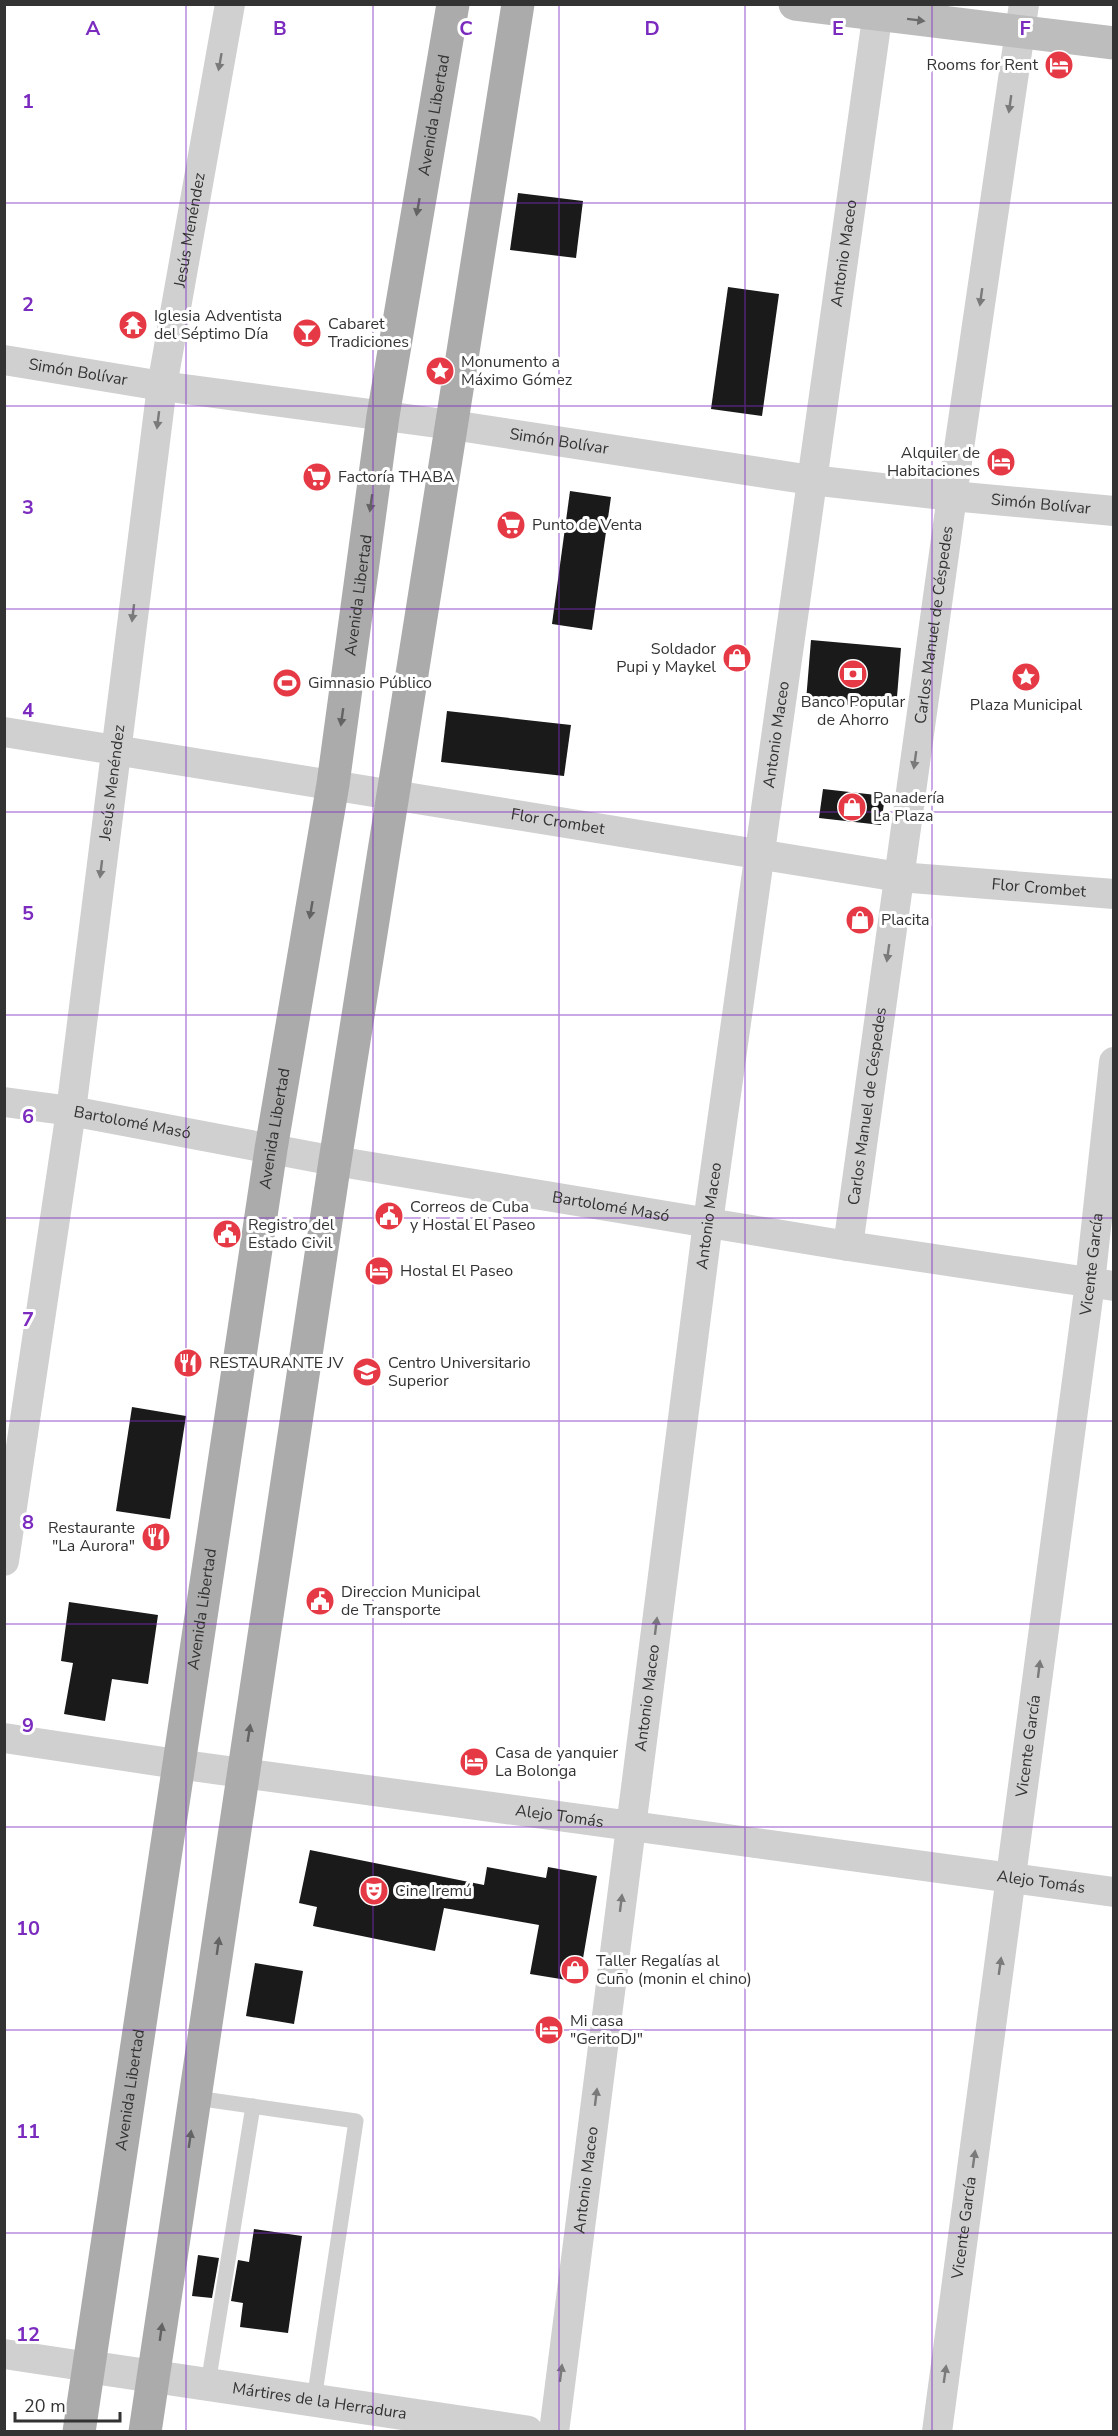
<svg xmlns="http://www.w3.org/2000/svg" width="1118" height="2436" font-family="'Nunito Sans',sans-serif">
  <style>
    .building { fill: #1a1a1a }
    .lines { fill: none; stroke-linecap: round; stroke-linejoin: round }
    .service { stroke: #d0d0d0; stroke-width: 15 }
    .minor { stroke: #d0d0d0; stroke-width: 30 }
    .tertiary { stroke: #d0d0d0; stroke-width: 33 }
    .secondary { stroke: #bdbdbd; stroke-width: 33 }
    .primary { stroke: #ababab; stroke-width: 33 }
    .oneway { fill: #6a6a6a }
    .oneway2 { fill: #7a7a7a }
    .oneway3 { fill: #636363 }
    .grid { fill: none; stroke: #7b2cbf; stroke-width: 1.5; stroke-opacity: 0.55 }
    .labels { text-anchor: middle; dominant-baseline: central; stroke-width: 6; stroke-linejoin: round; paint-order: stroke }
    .poi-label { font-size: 16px; fill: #333; stroke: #fff; text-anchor: start }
    .street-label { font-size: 16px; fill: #333; stroke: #fff }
    .grid-label { font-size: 20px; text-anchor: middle; font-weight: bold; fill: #7b2cbf; stroke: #fff; stroke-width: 6; stroke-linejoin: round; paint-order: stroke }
  </style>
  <rect width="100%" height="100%" fill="#fff"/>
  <g class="building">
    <path d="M518,193l65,8 -7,57 -66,-8z"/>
    <path d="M728,287l51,7 -17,122 -51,-7z"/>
    <path d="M570,491l41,6 -19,133 -40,-6z"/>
    <path d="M811,640l90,8 -5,61 -90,-8z"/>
    <path d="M447,711l124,14 -7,51 -123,-14z"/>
    <path d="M823,789l62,7 -4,29 -62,-7z"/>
    <path d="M132,1407l54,9 -16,103 -54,-8z"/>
    <path d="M69,1602l89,13 -10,69 -36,-5 -7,42 -41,-7 9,-51 -12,-2z"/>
    <path d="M310,1850l174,35 3,-18 59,11 2,-11 49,9 -18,106 -49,-8 9,-49 -95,-17 -9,43 -122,-25 4,-19 -18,-4z"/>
    <path d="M255,1963l48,8 -9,53 -48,-8z"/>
    <path d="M254,2229l48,7 -14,97 -48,-6 3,-24 -12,-2 7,-41 11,2z"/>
    <path d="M198,2255l21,3 -7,40 -20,-2z"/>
  </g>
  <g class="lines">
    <g class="service">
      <path d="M196,2098l160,23 -42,279"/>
      <path d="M208,2384l45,-278"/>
    </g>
    <g class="minor">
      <path id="s1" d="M4,360l158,26 290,39 359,55 141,16 162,15"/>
      <path id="s2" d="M4,732l895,145 215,17"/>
      <path id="s3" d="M4,1102l67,9 264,50 513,85 266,40"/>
      <path id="s4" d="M848,1246l104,-750 72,-492"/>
      <path id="s5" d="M4,1561l67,-450 91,-725 68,-382"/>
      <path id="s6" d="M4,1738l173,26 937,128"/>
      <path d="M4,2354l86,13"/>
      <path id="s7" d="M554,2432l154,-1210 171,-1218"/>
      <path id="s8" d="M937,2432l153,-1149 24,-221"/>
    </g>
    <path class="tertiary" id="s9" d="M90,2367l437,65"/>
    <path class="secondary" d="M795,4l319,39"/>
    <g class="primary">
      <path id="s10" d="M79,2432l192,-1283 62,-365 50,-368 70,-412"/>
      <path d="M145,2432l190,-1271 183,-1157"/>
    </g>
  </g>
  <defs><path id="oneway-solid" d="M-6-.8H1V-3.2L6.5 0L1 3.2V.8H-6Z" transform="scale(1.5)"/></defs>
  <use class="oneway" href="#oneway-solid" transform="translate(916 20) rotate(7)"/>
  <g class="oneway2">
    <use href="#oneway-solid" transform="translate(220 62) rotate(100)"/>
    <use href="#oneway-solid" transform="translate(1010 104) rotate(98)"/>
    <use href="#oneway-solid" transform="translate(981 297) rotate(98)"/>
    <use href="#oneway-solid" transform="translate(158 420) rotate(97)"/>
    <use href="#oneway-solid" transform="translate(133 613) rotate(97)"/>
    <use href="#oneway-solid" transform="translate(915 760) rotate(98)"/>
    <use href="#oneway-solid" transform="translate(101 869) rotate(97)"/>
    <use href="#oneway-solid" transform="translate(888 953) rotate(98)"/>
    <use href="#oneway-solid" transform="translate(656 1626) rotate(-83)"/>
    <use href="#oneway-solid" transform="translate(1039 1669) rotate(-83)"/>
    <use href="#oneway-solid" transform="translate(621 1903) rotate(-83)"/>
    <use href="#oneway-solid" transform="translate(1000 1966) rotate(-82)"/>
    <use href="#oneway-solid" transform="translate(596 2097) rotate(-83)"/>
    <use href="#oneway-solid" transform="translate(974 2159) rotate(-82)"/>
    <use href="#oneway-solid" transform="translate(561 2373) rotate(-83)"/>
    <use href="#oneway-solid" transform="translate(945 2374) rotate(-82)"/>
  </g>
  <g class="oneway3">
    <use href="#oneway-solid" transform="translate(418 207) rotate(100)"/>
    <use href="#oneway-solid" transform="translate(371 503) rotate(98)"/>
    <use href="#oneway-solid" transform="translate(342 717) rotate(98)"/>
    <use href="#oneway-solid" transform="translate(311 910) rotate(100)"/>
    <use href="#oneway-solid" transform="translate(249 1733) rotate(-81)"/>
    <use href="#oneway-solid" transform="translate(218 1946) rotate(-82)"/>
    <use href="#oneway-solid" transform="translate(190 2139) rotate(-82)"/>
    <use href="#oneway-solid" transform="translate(161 2332) rotate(-82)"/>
  </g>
  <path class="grid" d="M186,4v2428M373,4v2428M559,4v2428M745,4v2428M932,4v2428M4,203h1110M4,406h1110M4,609h1110M4,812h1110M4,1015h1110M4,1218h1110M4,1421h1110M4,1624h1110M4,1827h1110M4,2030h1110M4,2233h1110"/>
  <defs>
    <g id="hotel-disc" transform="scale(1.5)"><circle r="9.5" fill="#e63946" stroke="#fff"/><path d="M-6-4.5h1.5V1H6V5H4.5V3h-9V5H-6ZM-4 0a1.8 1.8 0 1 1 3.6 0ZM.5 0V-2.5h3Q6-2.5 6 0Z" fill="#fff"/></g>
    <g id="temple-disc" transform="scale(1.5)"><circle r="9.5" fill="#e63946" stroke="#fff"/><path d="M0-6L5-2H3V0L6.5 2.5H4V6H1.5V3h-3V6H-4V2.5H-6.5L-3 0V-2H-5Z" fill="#fff"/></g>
    <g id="bar-disc" transform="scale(1.5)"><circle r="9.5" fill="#e63946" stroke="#fff"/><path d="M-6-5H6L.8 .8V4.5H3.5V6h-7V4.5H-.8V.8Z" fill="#fff"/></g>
    <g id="sight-disc" transform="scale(1.5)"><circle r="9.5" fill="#e63946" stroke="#fff"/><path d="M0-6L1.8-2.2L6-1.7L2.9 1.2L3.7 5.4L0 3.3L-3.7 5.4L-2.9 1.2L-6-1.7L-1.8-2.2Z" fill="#fff"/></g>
    <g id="supermarket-disc" transform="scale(1.5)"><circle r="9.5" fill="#e63946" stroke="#fff"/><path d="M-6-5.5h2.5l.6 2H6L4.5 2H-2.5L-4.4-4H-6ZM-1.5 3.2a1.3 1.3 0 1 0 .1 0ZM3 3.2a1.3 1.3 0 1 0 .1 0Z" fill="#fff"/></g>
    <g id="shop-disc" transform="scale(1.5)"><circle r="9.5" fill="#e63946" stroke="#fff"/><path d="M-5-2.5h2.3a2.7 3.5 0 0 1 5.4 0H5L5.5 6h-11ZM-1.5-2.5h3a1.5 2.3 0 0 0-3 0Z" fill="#fff"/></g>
    <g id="bank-disc" transform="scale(1.5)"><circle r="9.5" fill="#e63946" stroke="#fff"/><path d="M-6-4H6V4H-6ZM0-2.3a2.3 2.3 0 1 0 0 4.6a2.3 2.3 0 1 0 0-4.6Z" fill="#fff"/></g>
    <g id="stadium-disc" transform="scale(1.5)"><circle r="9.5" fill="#e63946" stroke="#fff"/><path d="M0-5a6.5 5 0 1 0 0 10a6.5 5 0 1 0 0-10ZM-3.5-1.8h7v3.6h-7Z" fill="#fff"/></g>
    <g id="civic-disc" transform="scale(1.5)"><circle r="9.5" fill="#e63946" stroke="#fff"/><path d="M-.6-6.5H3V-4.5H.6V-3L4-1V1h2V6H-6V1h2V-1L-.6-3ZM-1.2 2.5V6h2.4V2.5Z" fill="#fff"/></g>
    <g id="restaurant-disc" transform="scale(1.5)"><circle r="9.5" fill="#e63946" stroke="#fff"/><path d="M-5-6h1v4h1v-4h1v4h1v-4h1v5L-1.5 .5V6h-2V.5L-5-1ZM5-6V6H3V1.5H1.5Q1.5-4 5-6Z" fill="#fff"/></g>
    <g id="university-disc" transform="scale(1.5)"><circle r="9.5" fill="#e63946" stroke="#fff"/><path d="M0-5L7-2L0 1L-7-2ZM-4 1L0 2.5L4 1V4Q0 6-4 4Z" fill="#fff"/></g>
    <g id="theatre-disc" transform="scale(1.5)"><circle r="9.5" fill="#e63946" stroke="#fff"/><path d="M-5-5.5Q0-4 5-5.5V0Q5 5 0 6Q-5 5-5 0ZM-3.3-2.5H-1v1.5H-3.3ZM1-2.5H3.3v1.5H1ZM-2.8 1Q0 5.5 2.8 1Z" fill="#fff"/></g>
  </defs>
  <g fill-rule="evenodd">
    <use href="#hotel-disc" x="1059" y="65"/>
    <use href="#temple-disc" x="133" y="325"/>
    <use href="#bar-disc" x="307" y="333"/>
    <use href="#sight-disc" x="440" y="371"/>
    <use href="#hotel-disc" x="1001" y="462"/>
    <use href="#supermarket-disc" x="317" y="477"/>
    <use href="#supermarket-disc" x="511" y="525"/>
    <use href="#shop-disc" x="737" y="658"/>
    <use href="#bank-disc" x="853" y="674"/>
    <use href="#sight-disc" x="1026" y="677"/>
    <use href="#stadium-disc" x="287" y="683"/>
    <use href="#shop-disc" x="852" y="807"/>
    <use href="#shop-disc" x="860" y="920"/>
    <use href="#civic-disc" x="389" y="1216"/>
    <use href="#civic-disc" x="227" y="1234"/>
    <use href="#hotel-disc" x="379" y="1271"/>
    <use href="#restaurant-disc" x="188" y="1363"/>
    <use href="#university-disc" x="367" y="1372"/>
    <use href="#restaurant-disc" x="156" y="1537"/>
    <use href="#civic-disc" x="320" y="1601"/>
    <use href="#hotel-disc" x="474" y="1762"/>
    <use href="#theatre-disc" x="374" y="1891"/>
    <use href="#shop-disc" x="575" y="1970"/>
    <use href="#hotel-disc" x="549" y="2030"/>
  </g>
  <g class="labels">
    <g class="poi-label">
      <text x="1038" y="65" text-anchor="end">Rooms for Rent</text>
      <text x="154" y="316">Iglesia Adventista<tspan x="154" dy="18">del Séptimo Día</tspan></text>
      <text x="328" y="324">Cabaret<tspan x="328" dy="18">Tradiciones</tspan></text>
      <text x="461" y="362">Monumento a<tspan x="461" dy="18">Máximo Gómez</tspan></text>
      <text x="980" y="453" text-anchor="end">Alquiler de<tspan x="980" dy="18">Habitaciones</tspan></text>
      <text x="338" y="477">Factoría THABA</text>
      <text x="532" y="525">Punto de Venta</text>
      <text x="716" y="649" text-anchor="end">Soldador<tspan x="716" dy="18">Pupi y Maykel</tspan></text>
      <text x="308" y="683">Gimnasio Público</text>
      <text x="853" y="702" text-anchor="middle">Banco Popular<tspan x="853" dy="18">de Ahorro</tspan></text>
      <text x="1026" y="705" text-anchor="middle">Plaza Municipal</text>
      <text x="873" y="798">Panadería<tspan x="873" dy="18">La Plaza</tspan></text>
      <text x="881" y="920">Placita</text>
      <text x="410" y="1207">Correos de Cuba<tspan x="410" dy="18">y Hostal El Paseo</tspan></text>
      <text x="248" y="1225">Registro del<tspan x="248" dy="18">Estado Civil</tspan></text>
      <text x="400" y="1271">Hostal El Paseo</text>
      <text x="209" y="1363">RESTAURANTE JV</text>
      <text x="388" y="1363">Centro Universitario<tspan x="388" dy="18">Superior</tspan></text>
      <text x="135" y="1528" text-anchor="end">Restaurante<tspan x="135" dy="18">"La Aurora"</tspan></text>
      <text x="341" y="1592">Direccion Municipal<tspan x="341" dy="18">de Transporte</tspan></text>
      <text x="495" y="1753">Casa de yanquier<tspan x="495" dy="18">La Bolonga</tspan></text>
      <text x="395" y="1891">Cine Iremú</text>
      <text x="596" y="1961">Taller Regalías al<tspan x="596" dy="18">Cuño (monin el chino)</tspan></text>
      <text x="570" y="2021">Mi casa<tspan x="570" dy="18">"GeritoDJ"</tspan></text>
    </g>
    <g class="street-label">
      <text stroke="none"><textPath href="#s10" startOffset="2344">Avenida Libertad</textPath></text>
      <text stroke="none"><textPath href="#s5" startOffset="1344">Jesús Menéndez</textPath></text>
      <text stroke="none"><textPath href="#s7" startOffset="2198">Antonio Maceo</textPath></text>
      <text stroke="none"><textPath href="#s1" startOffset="75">Simón Bolívar</textPath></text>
      <text stroke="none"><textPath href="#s1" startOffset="561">Simón Bolívar</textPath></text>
      <text stroke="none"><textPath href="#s1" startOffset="1047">Simón Bolívar</textPath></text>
      <text stroke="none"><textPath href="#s10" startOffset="1858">Avenida Libertad</textPath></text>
      <text stroke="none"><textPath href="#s4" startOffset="627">Carlos Manuel de Céspedes</textPath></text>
      <text stroke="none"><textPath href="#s7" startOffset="1712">Antonio Maceo</textPath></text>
      <text stroke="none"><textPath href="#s5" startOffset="786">Jesús Menéndez</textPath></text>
      <text stroke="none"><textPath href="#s2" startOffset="561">Flor Crombet</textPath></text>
      <text stroke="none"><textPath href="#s2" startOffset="1047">Flor Crombet</textPath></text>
      <text stroke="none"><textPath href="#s4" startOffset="141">Carlos Manuel de Céspedes</textPath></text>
      <text stroke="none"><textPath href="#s3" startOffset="130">Bartolomé Masó</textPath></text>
      <text stroke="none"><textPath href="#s10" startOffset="1318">Avenida Libertad</textPath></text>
      <text stroke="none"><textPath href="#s3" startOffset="616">Bartolomé Masó</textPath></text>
      <text stroke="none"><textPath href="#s7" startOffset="1226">Antonio Maceo</textPath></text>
      <text stroke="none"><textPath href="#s8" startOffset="1178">Vicente García</textPath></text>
      <text stroke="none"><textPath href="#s10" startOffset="832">Avenida Libertad</textPath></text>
      <text stroke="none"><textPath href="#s7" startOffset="740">Antonio Maceo</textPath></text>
      <text stroke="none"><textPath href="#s8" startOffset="692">Vicente García</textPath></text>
      <text stroke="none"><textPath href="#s6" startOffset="561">Alejo Tomás</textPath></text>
      <text stroke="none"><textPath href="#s6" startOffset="1047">Alejo Tomás</textPath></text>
      <text stroke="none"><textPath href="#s10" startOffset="346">Avenida Libertad</textPath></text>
      <text stroke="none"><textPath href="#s7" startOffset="254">Antonio Maceo</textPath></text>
      <text stroke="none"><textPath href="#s8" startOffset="206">Vicente García</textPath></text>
      <text stroke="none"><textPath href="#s9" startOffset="232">Mártires de la Herradura</textPath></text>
    </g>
  </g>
  <g class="grid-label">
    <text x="93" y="35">A</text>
    <text x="280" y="35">B</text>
    <text x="466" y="35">C</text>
    <text x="652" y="35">D</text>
    <text x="838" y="35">E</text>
    <text x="1025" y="35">F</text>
    <text x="28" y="108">1</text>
    <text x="28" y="311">2</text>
    <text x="28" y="514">3</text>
    <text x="28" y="717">4</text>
    <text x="28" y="920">5</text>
    <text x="28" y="1123">6</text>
    <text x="28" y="1326">7</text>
    <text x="28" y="1529">8</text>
    <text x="28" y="1732">9</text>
    <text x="28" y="1935">10</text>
    <text x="28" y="2138">11</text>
    <text x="28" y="2341">12</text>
  </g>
  <rect width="1118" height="2436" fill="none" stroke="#333333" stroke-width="12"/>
  <path d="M15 2412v9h105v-9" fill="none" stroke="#333333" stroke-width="3"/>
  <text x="24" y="2412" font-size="18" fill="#333333" stroke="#ffffff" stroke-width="4.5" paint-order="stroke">20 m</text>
</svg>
